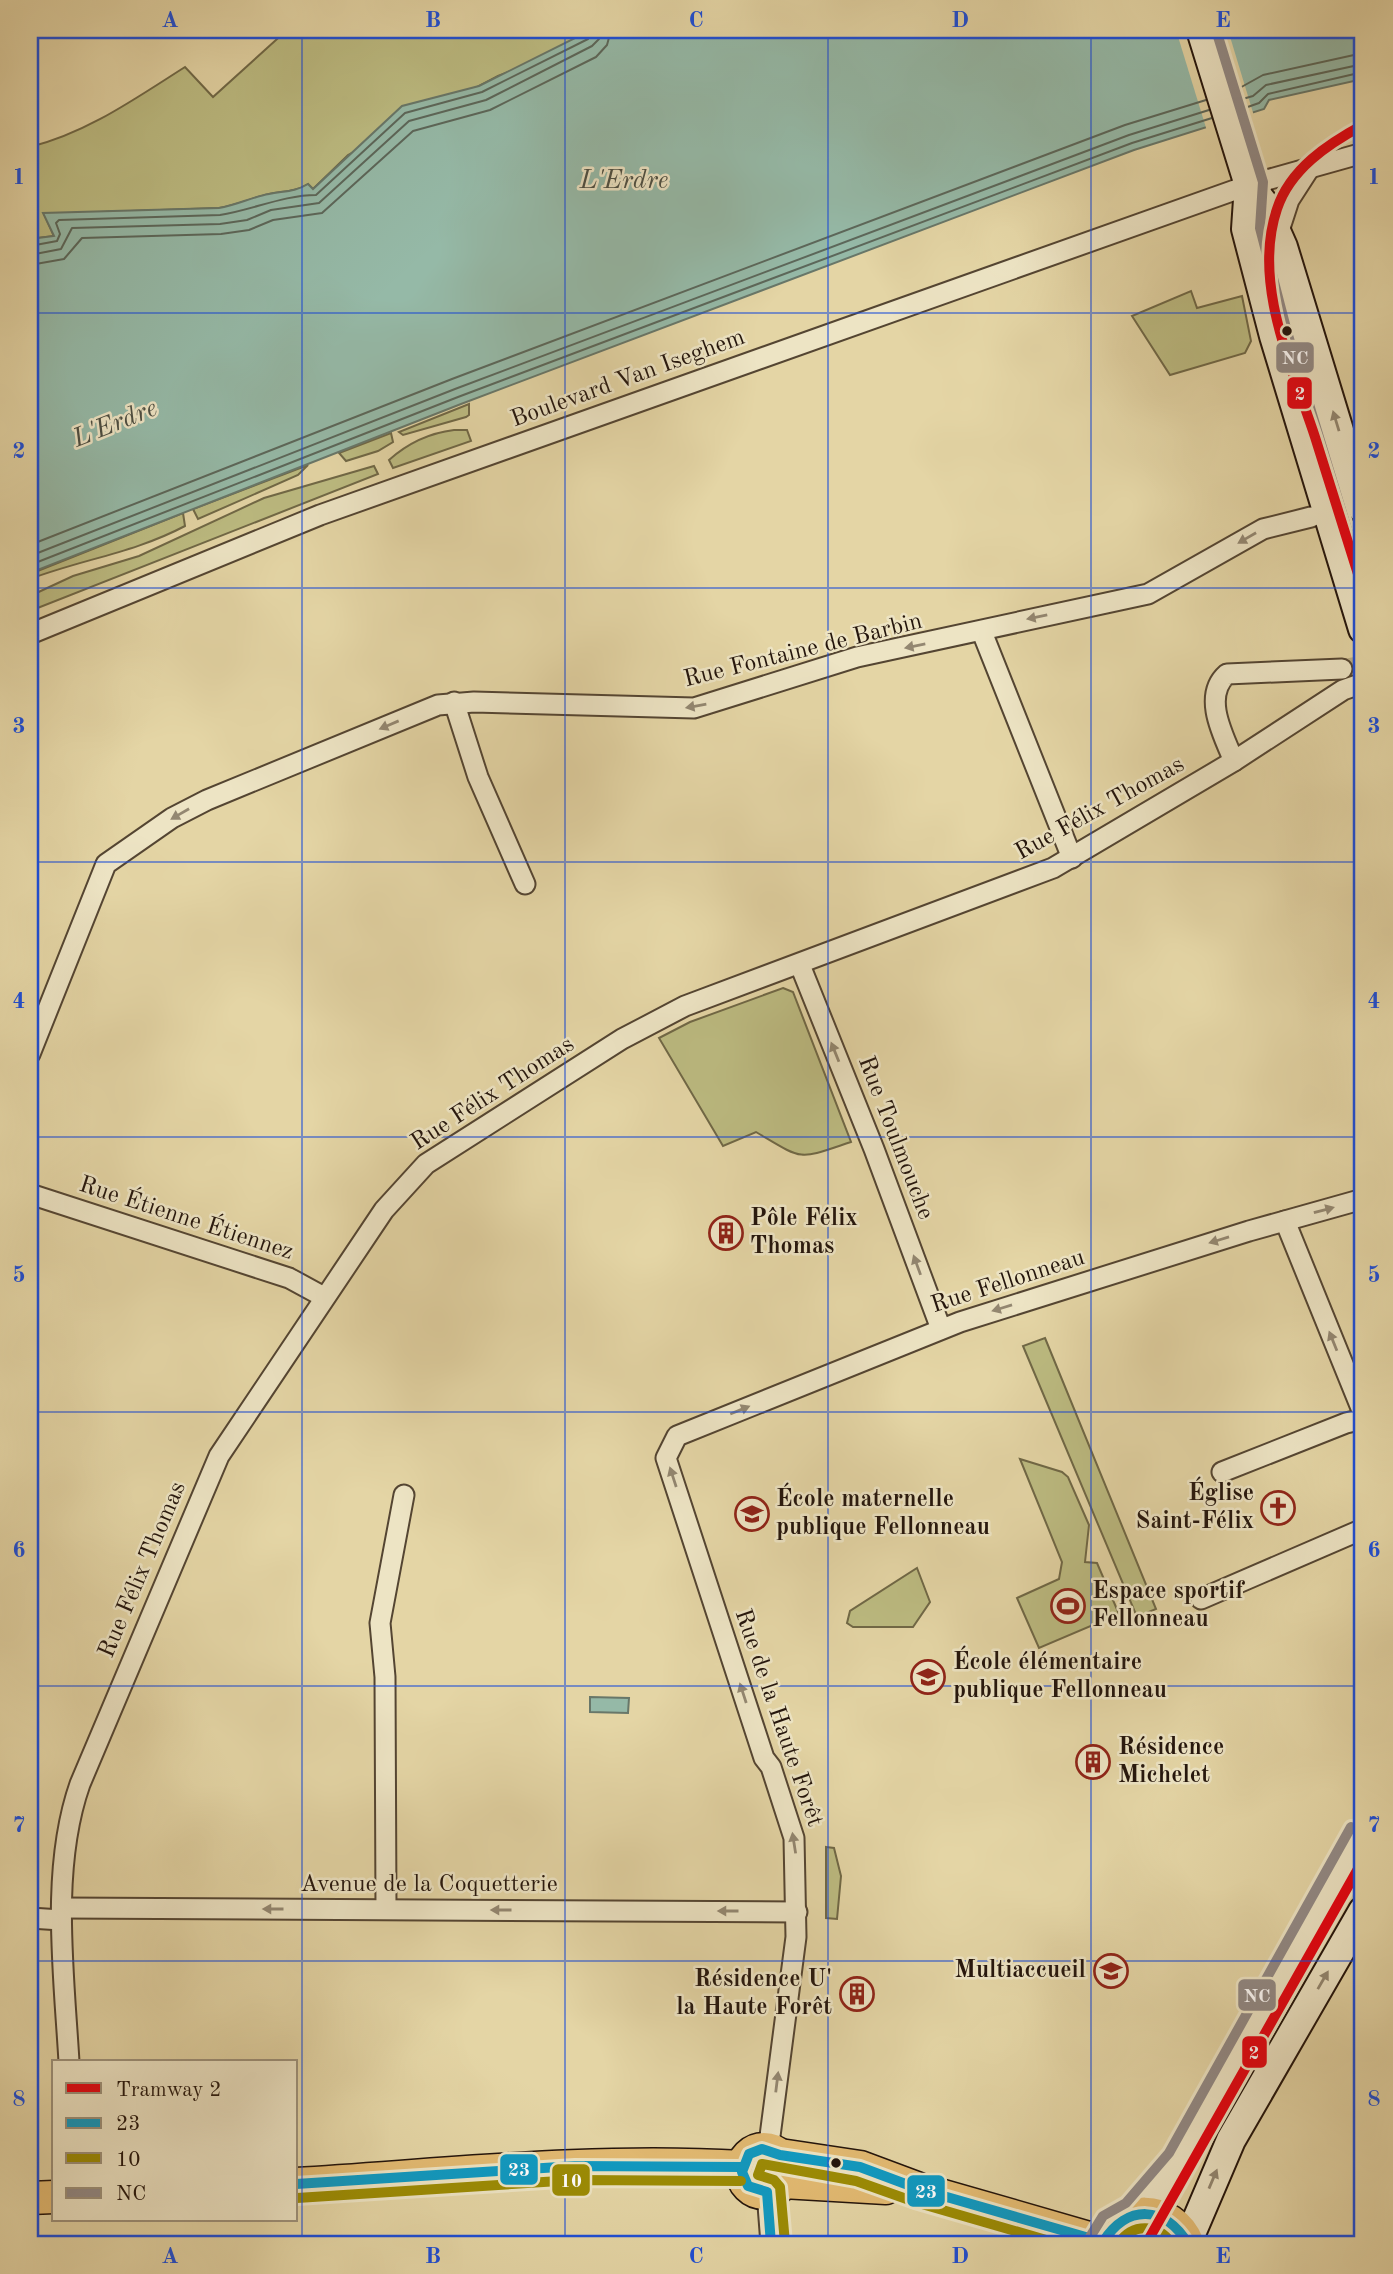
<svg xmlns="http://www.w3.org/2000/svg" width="1393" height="2274" font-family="'Old Standard TT',serif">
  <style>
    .green { fill: #bcbb81; stroke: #706846; stroke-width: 2 }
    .water { fill: #95b9a7; stroke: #687769; stroke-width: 2 }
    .pier { fill: #e4d5a5 }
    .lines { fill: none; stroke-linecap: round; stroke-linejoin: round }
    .shore { stroke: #5c675a; stroke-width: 2 }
    .street-tunnel { stroke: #beaf86; stroke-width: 19; stroke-dasharray: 19 10; stroke-linecap: butt }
    .street-casing { stroke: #544532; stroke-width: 23 }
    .secondary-casing { stroke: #24150c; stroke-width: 32 }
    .primary-casing { stroke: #24150c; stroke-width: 35 }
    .street { stroke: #ede4c4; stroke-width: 19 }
    .secondary { stroke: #ede4c4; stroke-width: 28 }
    .primary { stroke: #e2ba72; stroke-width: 32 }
    .bus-1-casing { stroke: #ede4c4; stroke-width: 16 }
    .bus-2-casing { stroke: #ede4c4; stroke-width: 16 }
    .bus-3-casing { stroke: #ede4c4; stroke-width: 16 }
    .bus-1 { stroke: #109ac2; stroke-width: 10 }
    .bus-2 { stroke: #9c8c05; stroke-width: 10 }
    .bus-3 { stroke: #928a86; stroke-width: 10 }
    .tram-1-casing { stroke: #ede4c4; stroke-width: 16 }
    .tram-1 { stroke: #e30613; stroke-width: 10 }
    .oneway { fill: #938771 }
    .grid { fill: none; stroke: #1d4ed8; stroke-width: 2; stroke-opacity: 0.55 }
    .bus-dot { fill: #24150c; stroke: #ede4c4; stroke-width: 2.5 }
    .labels { text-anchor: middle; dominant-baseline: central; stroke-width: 5; stroke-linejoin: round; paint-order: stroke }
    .street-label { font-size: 24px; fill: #24150c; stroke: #ede4c4 }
    .poi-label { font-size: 24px; font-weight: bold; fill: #24150c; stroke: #ede4c4; text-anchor: start }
    .water-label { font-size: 26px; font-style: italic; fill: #4c4e42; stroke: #ede4c4 }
    .line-badge { stroke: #ede4c4; stroke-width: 2.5 }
    .badge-label { font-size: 19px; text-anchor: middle; font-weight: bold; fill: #fff }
    .neatline { fill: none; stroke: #1d4ed8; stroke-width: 2.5 }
    .grid-label { font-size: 23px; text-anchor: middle; font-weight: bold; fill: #1d4ed8 }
  </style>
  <rect width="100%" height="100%" fill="#e4d5a5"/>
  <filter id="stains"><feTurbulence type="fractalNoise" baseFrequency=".00286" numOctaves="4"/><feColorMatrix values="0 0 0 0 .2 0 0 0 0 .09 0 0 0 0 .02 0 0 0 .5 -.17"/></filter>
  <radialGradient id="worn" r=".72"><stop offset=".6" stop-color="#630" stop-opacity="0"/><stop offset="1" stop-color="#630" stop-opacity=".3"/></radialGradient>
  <g class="green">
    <path d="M287,30h329l-118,46 -150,79 -35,34 -5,-5c-13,8 -24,7 -39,10 -17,4 -32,11 -50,14l-175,6 10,22 -24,3v-92c57,-14 106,-49 155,-80l28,30z"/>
    <path d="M1191,291l6,17 45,-12 9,45 -6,12 -75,22 -38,-59z"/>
    <path d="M469,404v11l-3,2 -63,18 -4,-3z"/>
    <path d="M454,430h13l4,11 -78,27 -4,-8c19,-17 40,-27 65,-30z"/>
    <path d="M391,433l2,9 -15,9 -32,10 -7,-8z"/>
    <path d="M308,465l-10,10 -100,44 -5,-10z"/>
    <path d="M374,466l4,8 -348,137v-15l43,-20 66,-20 125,-58z"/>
    <path d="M183,513l2,13c-51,27 -102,33 -155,53v-5z"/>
    <path d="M783,988l10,4 58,150c-54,18 -46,19 -95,-10l-33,14 -64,-108 31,-16z"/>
    <path d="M1045,1338l111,271 -19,8 -114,-271z"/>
    <path d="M1020,1459l42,13 6,5 21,48 -4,37 12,1 22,51 -80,34 -22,-50 42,-19 3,-17z"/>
    <path d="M917,1568l13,34 -17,25h-60l-6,-4 3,-12z"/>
    <path d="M826,1847l8,1 7,28 -4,43 -11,-1z"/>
  </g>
  <g class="water">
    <path d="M591,30h772v49l-94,21 -5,9 -130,41 -673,254 -431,169v-334l24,-3 -11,-23 176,-5c18,-3 33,-11 50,-14 15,-3 26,-2 39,-10l5,5 89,-83 77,-20z"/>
    <path d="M590,1697l39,1 -1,15 -38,-1z"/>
  </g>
  <path class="pier" d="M1176,30h52l26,86 -47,15z"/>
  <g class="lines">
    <g class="shore">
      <path d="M1236,90l27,-15 100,-22"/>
      <path d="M1239,100l14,-4 13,-11 97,-21"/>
      <path d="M1242,109l17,-6 9,-9 95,-22"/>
      <path d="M30,246l27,-5 3,-7 -4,-11 3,-3 161,-5c32,-5 64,-20 96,-20l89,-82 77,-21 106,-53 4,-9"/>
      <path d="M30,255l31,-6 11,-21 148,-4 27,-4 24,-10 48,-7 90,-82 77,-21 106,-54 7,-7 1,-9"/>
      <path d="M30,265l34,-6 18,-21 139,-4 28,-4 24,-10 49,-7 91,-82 77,-21 106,-53 11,-12 4,-15"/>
      <path d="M30,545l422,-166 673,-254 81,-25"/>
      <path d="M30,556l425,-167 674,-254 80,-25"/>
      <path d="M30,565l428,-168 674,-254 80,-25"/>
    </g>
    <g class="street-tunnel">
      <path d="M1319,518l44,5"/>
      <path d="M1342,669l21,-4"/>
    </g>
    <g class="street-casing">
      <g id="street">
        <path d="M1278,234l11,-34 20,-31"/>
        <path d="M982,632l90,226"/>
        <path d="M30,634l290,-119 929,-330 114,-32"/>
        <path d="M454,702l24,75 47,107"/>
        <path d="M1234,761c-11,-26 -32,-65 -7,-87l115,-5"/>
        <path d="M800,965l74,184 67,180"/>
        <path d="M30,1054l76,-190 66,-46 35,-18 231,-95 36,-3 220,6 163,-51 291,-63 115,-65 48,-12"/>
        <path d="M30,1194l259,84 35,19"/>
        <path d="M1285,1221l78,192"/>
        <path d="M1222,1472l124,-49 17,-4"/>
        <path d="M1201,1599l162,-70"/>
        <path d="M62,1908l735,4"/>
        <path d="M386,1909l-1,-232 -5,-54 24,-128"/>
        <path d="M30,1918l31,2"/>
        <path d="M69,2062c-5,-88 -19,-193 11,-278l139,-328 165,-246 42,-46 196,-125 63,-33 368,-138 181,-107 109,-71 20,-7"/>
        <path d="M771,2150l-1,-14 26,-199 -2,-99 -23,-71 -7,-9 -98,-300 11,-22 283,-114 289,-91 114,-32"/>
        <path d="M767,2192l4,52"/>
      </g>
    </g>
    <g class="secondary-casing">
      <g id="secondary">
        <path d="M1201,30l48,155 15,19 19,43 80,262"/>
        <path d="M1249,185l-3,44 28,107 89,293"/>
        <path d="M1135,2214l46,-53 182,-327"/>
        <path d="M1187,2243l44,-103 132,-229"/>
      </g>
    </g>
    <g class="primary-casing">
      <g id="primary">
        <circle cx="764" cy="2171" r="22"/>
        <path d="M780,2155l80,12 59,22 184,53"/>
        <path d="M783,2182l103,6"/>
        <path d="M296,2184c148,-9 298,-26 446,-17"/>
        <path d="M30,2198l24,-1"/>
        <path d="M1102,2244c16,-41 70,-40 86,0"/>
      </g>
    </g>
    <use href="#street" class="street"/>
    <use href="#secondary" class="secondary"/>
    <use href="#primary" class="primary"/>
    <g class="bus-1-casing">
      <g id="bus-1">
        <path d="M296,2184l279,-18 167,1"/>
        <path d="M771,2244l-4,-52 -19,-6 -6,-14 7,-18 13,-5 18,6 80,12 59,22 184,53c24,-38 62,-37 85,2"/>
      </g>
    </g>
    <g class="bus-2-casing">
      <g id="bus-2">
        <path d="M297,2198l278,-18 166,1"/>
        <path d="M785,2243l-5,-56 -6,-7 -16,-5 4,-11 94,17 59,21 145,42"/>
        <path d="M1118,2244c14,-21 40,-21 54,0"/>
      </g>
    </g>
    <g class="bus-3-casing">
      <g id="bus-3">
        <path d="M1216,30l47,152 -3,46 27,104 76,250"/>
        <path d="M1090,2237l13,-21 23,-13 43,-50 182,-326"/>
      </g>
    </g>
    <use href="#bus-1" class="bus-1"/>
    <use href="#bus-2" class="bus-2"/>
    <use href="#bus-3" class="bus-3"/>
    <g class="tram-1-casing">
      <g id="tram-1">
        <path d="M1363,125c-35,19 -73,44 -86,84 -25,74 15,158 38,228 16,51 32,102 48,153"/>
        <path d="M1146,2244l217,-384"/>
      </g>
    </g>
    <use href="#tram-1" class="tram-1"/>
  </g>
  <defs><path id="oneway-solid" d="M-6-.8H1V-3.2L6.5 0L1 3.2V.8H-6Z" transform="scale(1.75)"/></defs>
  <g class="oneway">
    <use href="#oneway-solid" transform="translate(1336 421) rotate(-107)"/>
    <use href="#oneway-solid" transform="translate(1247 538) rotate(150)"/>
    <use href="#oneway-solid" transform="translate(1037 617) rotate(168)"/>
    <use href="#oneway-solid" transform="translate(915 646) rotate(169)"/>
    <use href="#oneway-solid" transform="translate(696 706) rotate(170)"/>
    <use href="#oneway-solid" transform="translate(389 725) rotate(157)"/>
    <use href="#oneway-solid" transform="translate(180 814) rotate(150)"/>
    <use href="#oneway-solid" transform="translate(835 1052) rotate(-112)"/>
    <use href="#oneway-solid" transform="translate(1324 1210) rotate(-15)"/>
    <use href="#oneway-solid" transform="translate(1219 1240) rotate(163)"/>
    <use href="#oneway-solid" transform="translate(917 1265) rotate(-110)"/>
    <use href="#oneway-solid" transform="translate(1002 1308) rotate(163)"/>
    <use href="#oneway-solid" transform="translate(1333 1341) rotate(-112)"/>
    <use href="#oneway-solid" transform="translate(740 1410) rotate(-22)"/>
    <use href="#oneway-solid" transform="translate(673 1477) rotate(-108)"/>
    <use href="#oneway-solid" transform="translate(743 1693) rotate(-108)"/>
    <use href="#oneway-solid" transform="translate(794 1843) rotate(-99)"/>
    <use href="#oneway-solid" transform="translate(273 1909) rotate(-180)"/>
    <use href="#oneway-solid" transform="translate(501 1910) rotate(-180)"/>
    <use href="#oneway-solid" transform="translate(728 1911) rotate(-180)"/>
    <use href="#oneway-solid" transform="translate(1323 1980) rotate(-60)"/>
    <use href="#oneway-solid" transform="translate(777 2082) rotate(-83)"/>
    <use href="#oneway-solid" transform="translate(1213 2179) rotate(-67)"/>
  </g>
  <path class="grid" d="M302,30v2214M565,30v2214M828,30v2214M1091,30v2214M30,313h1333M30,588h1333M30,862h1333M30,1137h1333M30,1412h1333M30,1686h1333M30,1961h1333"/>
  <defs>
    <g id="building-ring" transform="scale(1.75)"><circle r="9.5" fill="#ede4c4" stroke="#8f2418" stroke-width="1.5"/><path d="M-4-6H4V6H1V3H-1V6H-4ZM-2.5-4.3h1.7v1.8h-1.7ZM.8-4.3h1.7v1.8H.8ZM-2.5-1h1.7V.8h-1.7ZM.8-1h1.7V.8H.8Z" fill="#8f2418"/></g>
    <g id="church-ring" transform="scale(1.75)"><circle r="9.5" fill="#ede4c4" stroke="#8f2418" stroke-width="1.5"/><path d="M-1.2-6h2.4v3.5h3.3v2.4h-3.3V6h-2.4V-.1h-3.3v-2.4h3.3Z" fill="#8f2418"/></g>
    <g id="school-ring" transform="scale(1.75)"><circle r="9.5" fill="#ede4c4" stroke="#8f2418" stroke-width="1.5"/><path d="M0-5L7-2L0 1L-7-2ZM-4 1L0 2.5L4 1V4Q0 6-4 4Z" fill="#8f2418"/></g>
    <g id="stadium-ring" transform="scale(1.75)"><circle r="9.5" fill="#ede4c4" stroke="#8f2418" stroke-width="1.5"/><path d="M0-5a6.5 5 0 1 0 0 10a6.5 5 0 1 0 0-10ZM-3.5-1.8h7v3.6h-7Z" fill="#8f2418"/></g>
  </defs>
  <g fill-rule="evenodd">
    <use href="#building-ring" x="726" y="1233"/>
    <use href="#church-ring" x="1278" y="1508"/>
    <use href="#school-ring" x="752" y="1514"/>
    <use href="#stadium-ring" x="1068" y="1606"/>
    <use href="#school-ring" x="928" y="1677"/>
    <use href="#building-ring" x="1093" y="1762"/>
    <use href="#school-ring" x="1111" y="1971"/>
    <use href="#building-ring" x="857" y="1994"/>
  </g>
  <g class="bus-dot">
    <circle cx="1287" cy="331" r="6"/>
    <circle cx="836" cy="2163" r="6"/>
  </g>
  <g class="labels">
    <g class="street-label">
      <text transform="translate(628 379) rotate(-20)">Boulevard Van Iseghem</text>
      <text transform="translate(803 651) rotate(-14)">Rue Fontaine de Barbin</text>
      <text transform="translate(1100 809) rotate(-29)">Rue Félix Thomas</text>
      <text transform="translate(493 1094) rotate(-33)">Rue Félix Thomas</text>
      <text transform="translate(895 1138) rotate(69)">Rue Toulmouche</text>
      <text transform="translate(186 1219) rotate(18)">Rue Étienne Étiennez</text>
      <text transform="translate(1008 1282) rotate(-18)">Rue Fellonneau</text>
      <text transform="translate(143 1570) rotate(-67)">Rue Félix Thomas</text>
      <text transform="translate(778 1718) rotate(71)">Rue de la Haute Forêt</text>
      <text x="429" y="1885">Avenue de la Coquetterie</text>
    </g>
    <g class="poi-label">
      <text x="750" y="1219">Pôle Félix<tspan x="750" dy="28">Thomas</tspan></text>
      <text x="1254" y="1494" text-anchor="end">Église<tspan x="1254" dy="28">Saint-Félix</tspan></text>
      <text x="776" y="1500">École maternelle<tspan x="776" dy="28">publique Fellonneau</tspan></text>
      <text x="1092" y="1592">Espace sportif<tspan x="1092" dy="28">Fellonneau</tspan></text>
      <text x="953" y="1663">École élémentaire<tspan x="953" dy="28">publique Fellonneau</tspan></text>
      <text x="1118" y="1748">Résidence<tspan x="1118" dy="28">Michelet</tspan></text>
      <text x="1086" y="1971" text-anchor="end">Multiaccueil</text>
      <text x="832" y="1980" text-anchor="end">Résidence U'<tspan x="832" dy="28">la Haute Forêt</tspan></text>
    </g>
    <g class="water-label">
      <text x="624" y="181">L'Erdre</text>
      <text transform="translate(115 424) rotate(-22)">L'Erdre</text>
    </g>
  </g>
  <g class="line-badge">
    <rect x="1275" y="341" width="40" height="33" rx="7" fill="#928a86"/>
    <rect x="1286" y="376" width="27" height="34" rx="7" fill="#e30613"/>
    <rect x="1237" y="1978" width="40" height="34" rx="7" fill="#928a86"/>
    <rect x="1241" y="2035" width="27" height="34" rx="7" fill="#e30613"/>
    <rect x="499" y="2153" width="40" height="33" rx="7" fill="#109ac2"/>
    <rect x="551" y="2163" width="40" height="34" rx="7" fill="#9c8c05"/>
    <rect x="906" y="2174" width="40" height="34" rx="7" fill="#109ac2"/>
  </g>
  <g class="badge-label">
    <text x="1295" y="364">NC</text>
    <text x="1300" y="400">2</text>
    <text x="1257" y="2002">NC</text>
    <text x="1254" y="2059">2</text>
    <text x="519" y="2176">23</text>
    <text x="571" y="2187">10</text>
    <text x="926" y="2198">23</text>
  </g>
  <rect width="1393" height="2274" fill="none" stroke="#e4d5a5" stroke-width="77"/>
  <rect x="52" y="2060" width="245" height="161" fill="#ede4c4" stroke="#9d917a" stroke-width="2"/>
  <rect x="66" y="2083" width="35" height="10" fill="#e30613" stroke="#9d917a" stroke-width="2"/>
  <text x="116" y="2096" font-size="21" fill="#24150c">Tramway 2</text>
  <rect x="66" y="2118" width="35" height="10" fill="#109ac2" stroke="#9d917a" stroke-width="2"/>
  <text x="116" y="2130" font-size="21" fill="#24150c">23</text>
  <rect x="66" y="2153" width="35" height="10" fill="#9c8c05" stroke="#9d917a" stroke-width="2"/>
  <text x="116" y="2166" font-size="21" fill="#24150c">10</text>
  <rect x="66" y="2188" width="35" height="10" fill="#928a86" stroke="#9d917a" stroke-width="2"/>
  <text x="116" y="2200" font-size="21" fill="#24150c">NC</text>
  <rect x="38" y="38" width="1316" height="2198" class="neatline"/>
  <g class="grid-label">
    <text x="170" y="27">A</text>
    <text x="433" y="27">B</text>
    <text x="696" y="27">C</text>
    <text x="960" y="27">D</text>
    <text x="1223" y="27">E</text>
    <text x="19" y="184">1</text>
    <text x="1374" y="184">1</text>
    <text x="19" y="458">2</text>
    <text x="1374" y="458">2</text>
    <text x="19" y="733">3</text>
    <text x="1374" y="733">3</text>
    <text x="19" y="1008">4</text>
    <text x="1374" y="1008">4</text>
    <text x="19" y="1282">5</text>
    <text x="1374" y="1282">5</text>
    <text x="19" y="1557">6</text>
    <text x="1374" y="1557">6</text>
    <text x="19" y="1832">7</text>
    <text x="1374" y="1832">7</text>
    <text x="19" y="2106">8</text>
    <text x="1374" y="2106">8</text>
    <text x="170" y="2263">A</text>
    <text x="433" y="2263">B</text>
    <text x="696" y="2263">C</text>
    <text x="960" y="2263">D</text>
    <text x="1223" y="2263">E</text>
  </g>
  <rect width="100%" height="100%" filter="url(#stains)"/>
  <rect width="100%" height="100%" fill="url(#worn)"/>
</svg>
